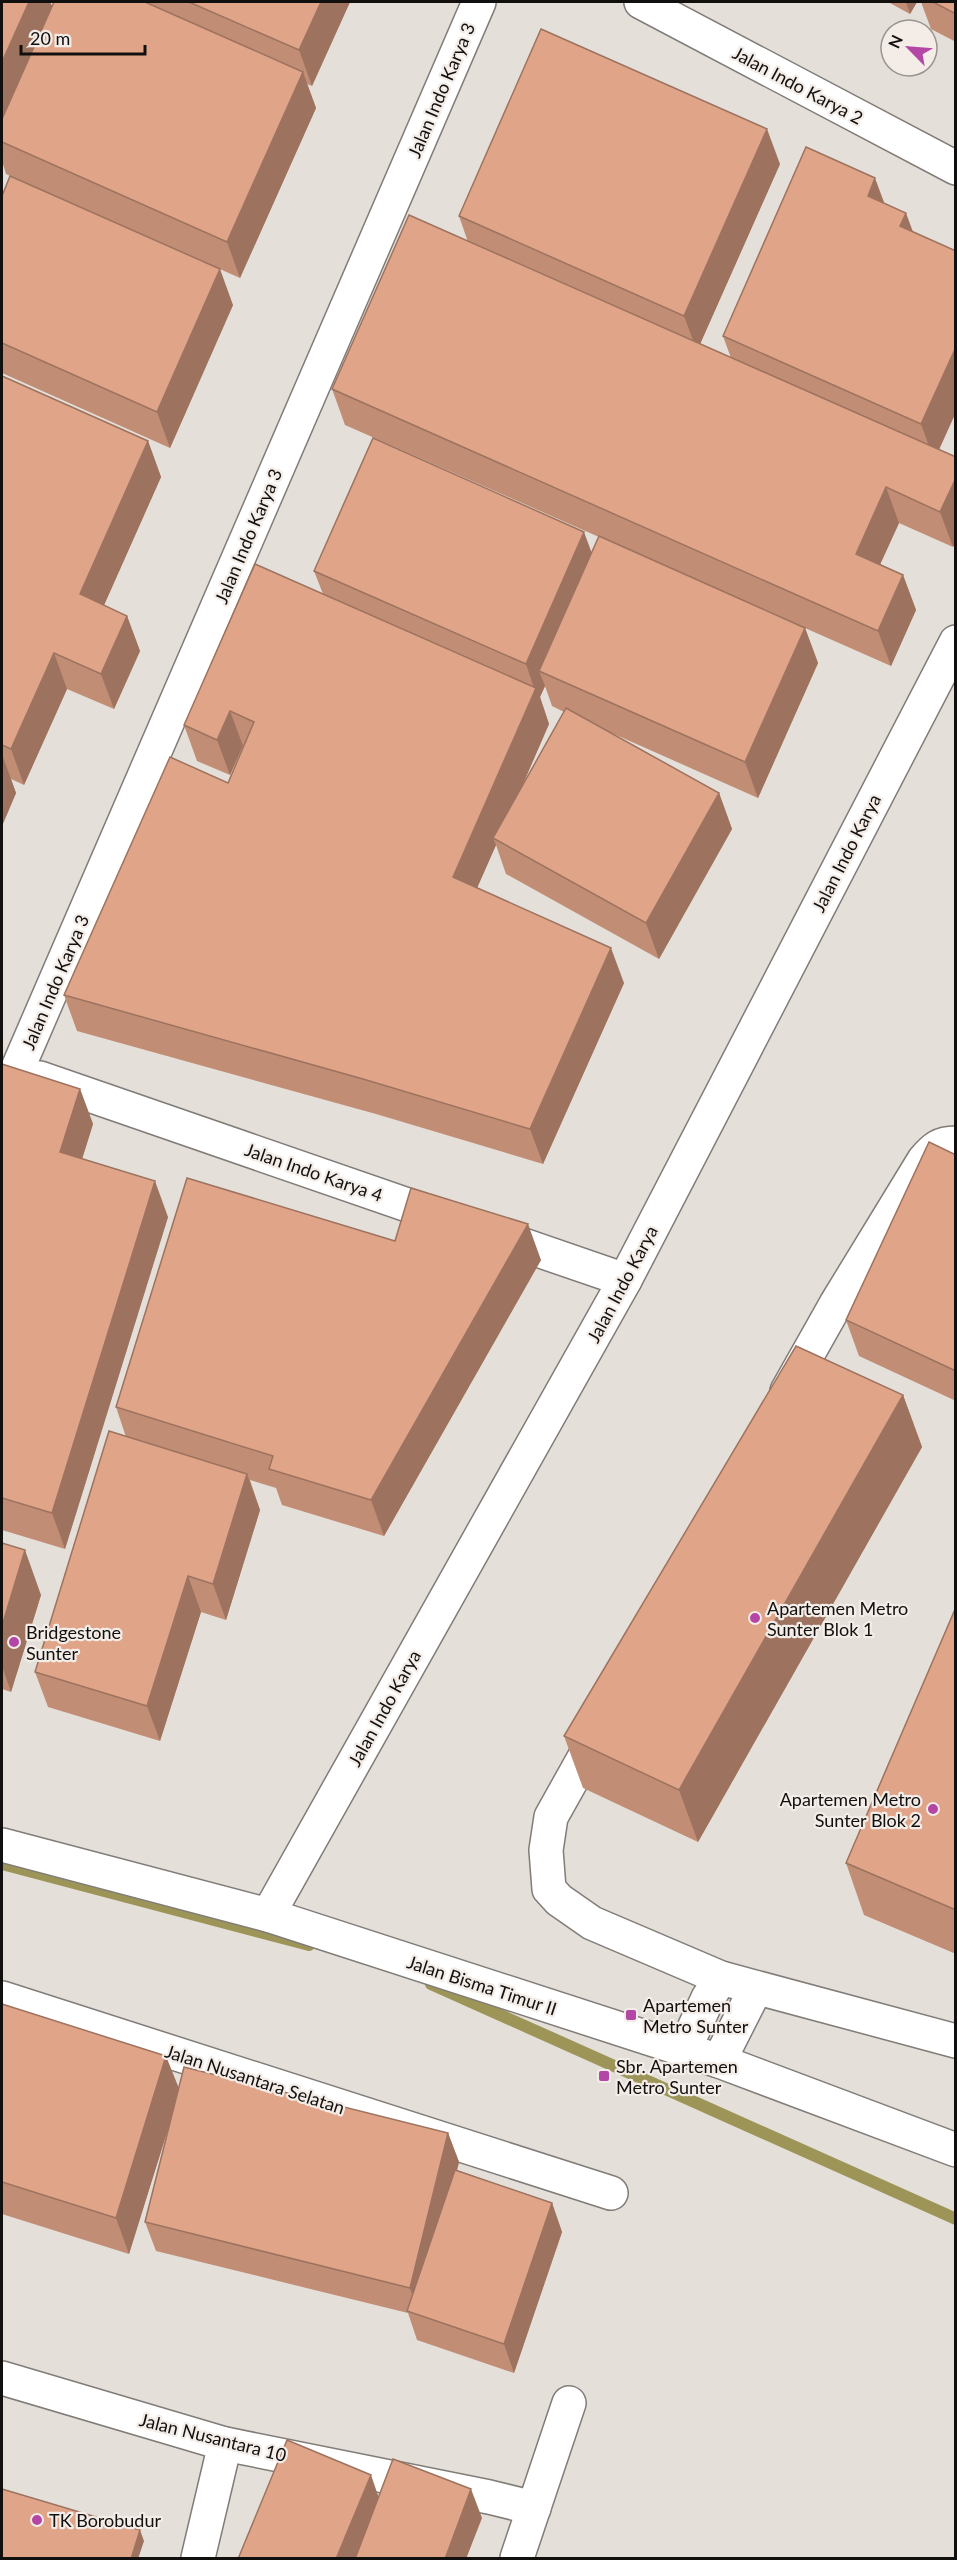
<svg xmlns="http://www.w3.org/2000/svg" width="957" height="2560" font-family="Lato,sans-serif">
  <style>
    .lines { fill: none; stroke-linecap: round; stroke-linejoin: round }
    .stream { stroke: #9d9558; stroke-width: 12 }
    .street-casing { stroke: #817c77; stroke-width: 36 }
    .secondary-casing { stroke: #817c77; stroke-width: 36 }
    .street { stroke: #fff; stroke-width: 33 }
    .secondary { stroke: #fff; stroke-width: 33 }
    .wall { fill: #c18d75; fill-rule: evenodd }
    .shaded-wall { fill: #9d735f }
    .building { fill: #e0a488; stroke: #9d735f; stroke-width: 1.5 }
    .poi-dot { fill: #b447a6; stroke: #f3ece7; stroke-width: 2 }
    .labels { text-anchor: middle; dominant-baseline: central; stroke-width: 4.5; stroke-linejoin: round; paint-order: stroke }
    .street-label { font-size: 18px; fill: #12100f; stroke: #f3ece7 }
    .poi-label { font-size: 18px; fill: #12100f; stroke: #f3ece7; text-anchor: start }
  </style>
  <rect width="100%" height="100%" fill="#e5dfda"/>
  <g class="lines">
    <g class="stream">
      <path d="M2,1864l307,81"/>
      <path d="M431,1984l525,235"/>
    </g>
    <g class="street-casing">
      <g id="street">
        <path d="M641,2l315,166"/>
        <path d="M17,1070l462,-1068"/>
        <path d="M40,1078l408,141"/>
        <path d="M494,1235l131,45"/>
        <path d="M787,1391l49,-87 88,-144c10,-12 16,-17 32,-17"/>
        <path d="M598,1733l-47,84 -5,33 3,39 10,11 33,23 129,55 235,63"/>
        <path d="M268,1915l357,-635 331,-638"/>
        <path d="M2,1998l609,195"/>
        <path d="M684,2050l24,-52 13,-20"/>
        <path d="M719,2061l37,-73"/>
        <path d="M2,2378l223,66 264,53 45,11"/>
        <path d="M198,2558l27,-114"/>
        <path d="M517,2558l52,-155"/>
      </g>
    </g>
    <g class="secondary-casing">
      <path id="secondary" d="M2,1845l266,70 451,146 237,89"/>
    </g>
    <use href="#street" class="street"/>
    <use href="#secondary" class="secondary"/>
  </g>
  <g class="wall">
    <path d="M2,2h48l2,4 2,-4h296l-38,84 -5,-2 9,24 -76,170 -234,-104 -4,-13z"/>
    <path d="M888,2h29l-7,12z"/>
    <path d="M921,2h35v40l-25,-13z"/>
    <path d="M780,164l-80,180 31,14 -8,-22 233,76 -17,38 14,97 -54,-24 -19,41 23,11 13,35 -25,56 -86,-38 13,35 -60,135 -153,-68 114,63 13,36 -73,130 -153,-85 -10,-29 -19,43 147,95 -81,181 -167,-50 -299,-83 -13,-36 164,-212 16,-36 -1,-1 -13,29 -33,-14 -13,-36 139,-131 -9,-23 278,-19 7,-15 -254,-112 -13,-36 136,-147 -9,-26zM545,686l7,20 12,6 -43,77 28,-65 -9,-27z"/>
    <path d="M2,196l231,109 -63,143 -168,-75z"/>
    <path d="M2,376l146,65 13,36 -57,128 23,11 13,35 -26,58 -47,-20 -43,96 -13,-6 5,14 -14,33z"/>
    <path d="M2,1064l78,25 13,35 -11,35 86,58 -103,332 -63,-19z"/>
    <path d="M956,1155v246l-97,-45 -13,-36z"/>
    <path d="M395,1241l146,19 -157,276 -102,-31 -6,-17 -26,-8 10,30 -34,110 -25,-8 -41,129 -112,-34 -13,-35 91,-235 -10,-30z"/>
    <path d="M903,1395l19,52 -224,395 -115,-54 -19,-52z"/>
    <path d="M2,1543l39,52 -30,97 -9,-3z"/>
    <path d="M956,1607v347l-92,-39 -18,-52z"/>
    <path d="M2,2004l177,85 269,44 11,29 -2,8 95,33 10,29 -48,141 -97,-33 -9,-27 -252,-62 -11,-29 27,-107 -43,139 -127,-40z"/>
  </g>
  <g class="shaded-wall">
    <path d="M29,2h21l4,8 -52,117v-65z"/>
    <path d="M321,2h29l-38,84 -13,-36z"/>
    <path d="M906,2h11l-7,12z"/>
    <path d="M303,72l13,36 -76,170 -13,-36z"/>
    <path d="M767,129l13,35 -83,187 -13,-35z"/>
    <path d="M875,178l13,35 -20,-17z"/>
    <path d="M906,213l13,35 -19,-22z"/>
    <path d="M220,269l13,36 -63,143 -13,-36z"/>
    <path d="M956,347v65l-22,48 -13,-36z"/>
    <path d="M148,441l13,36 -68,153 -13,-36z"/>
    <path d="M956,478v64l-3,5 -13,-35z"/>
    <path d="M886,487l13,36 -30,66 -13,-35z"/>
    <path d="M584,532l13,35 -58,104 6,15 -5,11 9,27 -51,117 -5,-3 3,7 -30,68 -13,-36 82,-186 -9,-27z"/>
    <path d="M903,575l13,35 -25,56 -13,-35z"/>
    <path d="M127,616l13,35 -26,58 -13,-35z"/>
    <path d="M805,628l13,35 -60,135 -13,-36z"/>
    <path d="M54,653l13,36 -43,96 -13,-36z"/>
    <path d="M230,711l13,35 -13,29 -13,-35z"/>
    <path d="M3,757l13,36 -14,33v-65z"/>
    <path d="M719,793l13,36 -73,130 -13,-36z"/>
    <path d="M611,948l13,35 -81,181 -13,-35z"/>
    <path d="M80,1089l13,35 -20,64 -13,-36z"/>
    <path d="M155,1181l13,36 -103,332 -13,-36z"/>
    <path d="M528,1224l13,36 -157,276 -13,-36z"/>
    <path d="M903,1395l19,52 -224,395 -19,-52z"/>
    <path d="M247,1474l13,36 -34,110 -13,-36z"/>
    <path d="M25,1550l16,45 -30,97 -9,-26v-40z"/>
    <path d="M188,1576l13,36 -41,129 -13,-35z"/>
    <path d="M166,2056l14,35 -51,163 -13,-36z"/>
    <path d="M448,2133l11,29 -39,155 -10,-29z"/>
    <path d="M552,2203l10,29 -48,141 -10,-29z"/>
    <path d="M371,2475l10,29 -22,55h-23z"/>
    <path d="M471,2489l11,29 -16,41h-21z"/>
    <path d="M140,2530l4,11 -6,18h-7z"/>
  </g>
  <g class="building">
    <path d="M2,2h27l-27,60z"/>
    <path d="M54,2h91l158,70 -76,170 -225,-100v-23z"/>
    <path d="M189,2h132l-22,48z"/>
    <path d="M933,2h23v12z"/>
    <path d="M541,29l226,100 -83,187 -225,-100z"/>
    <path d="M806,147l69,31 -7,18 38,17 -6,13 56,25v96l-35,77 -198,-88z"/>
    <path d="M10,176l210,93 -63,143 -155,-69v-147z"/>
    <path d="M409,215l547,242v21l-16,34 -54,-25 -30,67 47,21 -25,56 -546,-242z"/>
    <path d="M2,376l146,65 -68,153 47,22 -26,58 -47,-21 -43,96 -9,-4z"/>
    <path d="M373,438l211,94 -58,132 -212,-93z"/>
    <path d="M599,536l206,92 -60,134 -206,-91z"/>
    <path d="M255,564l281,124 -83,189 158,71 -81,181 -167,-50 -299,-84 106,-238 58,26 26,-61 -24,-11 -13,29 -33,-15z"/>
    <path d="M566,708l153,85 -73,130 -153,-85z"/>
    <path d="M2,1064l78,25 -20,63 95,29 -103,332 -50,-15z"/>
    <path d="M929,1142l27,13v216l-110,-51z"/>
    <path d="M187,1178l208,63 16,-53 117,36 -157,276 -102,-31 4,-13 -157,-49z"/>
    <path d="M796,1346l107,49 -224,395 -115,-54z"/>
    <path d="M109,1431l138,43 -34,110 -25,-8 -41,130 -112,-34z"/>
    <path d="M2,1543l23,7 -23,76z"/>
    <path d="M956,1607v303l-110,-47z"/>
    <path d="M2,2004l164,52 -50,162 -114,-36z"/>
    <path d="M184,2067l264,66 -38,155 -265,-66z"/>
    <path d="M455,2170l97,33 -48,141 -97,-33z"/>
    <path d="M287,2440l84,35 -35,84h-98z"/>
    <path d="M393,2459l78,30 -26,70h-90z"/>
    <path d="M2,2489l138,41 -9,29h-129z"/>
  </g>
  <g class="poi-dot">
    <circle cx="755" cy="1618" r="6"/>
    <circle cx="14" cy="1642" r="6"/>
    <circle cx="933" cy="1809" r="6"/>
    <rect x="625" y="2009" width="12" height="12" rx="3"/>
    <rect x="598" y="2070" width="12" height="12" rx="3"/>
    <circle cx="37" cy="2520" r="6"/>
  </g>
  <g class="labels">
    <g class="street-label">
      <text transform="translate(798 85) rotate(28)">Jalan Indo Karya 2</text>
      <text transform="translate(441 90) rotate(-67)">Jalan Indo Karya 3</text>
      <text transform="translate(248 536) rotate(-67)">Jalan Indo Karya 3</text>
      <text transform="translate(846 853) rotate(-63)">Jalan Indo Karya</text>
      <text transform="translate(55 982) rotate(-67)">Jalan Indo Karya 3</text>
      <text transform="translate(314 1172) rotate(19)">Jalan Indo Karya 4</text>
      <text transform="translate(622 1284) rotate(-62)">Jalan Indo Karya</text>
      <text transform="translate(384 1708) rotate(-61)">Jalan Indo Karya</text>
      <text transform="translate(482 1985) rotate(18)">Jalan Bisma Timur II</text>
      <text transform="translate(255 2079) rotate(18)">Jalan Nusantara Selatan</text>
      <text transform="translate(213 2437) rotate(14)">Jalan Nusantara 10</text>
    </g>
    <g class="poi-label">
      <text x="767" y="1608">Apartemen Metro<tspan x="767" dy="21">Sunter Blok 1</tspan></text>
      <text x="26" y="1632">Bridgestone<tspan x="26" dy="21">Sunter</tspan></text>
      <text x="921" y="1799" text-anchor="end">Apartemen Metro<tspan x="921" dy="21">Sunter Blok 2</tspan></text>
      <text x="643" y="2005">Apartemen<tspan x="643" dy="21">Metro Sunter</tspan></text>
      <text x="616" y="2066">Sbr. Apartemen<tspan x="616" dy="21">Metro Sunter</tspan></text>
      <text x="49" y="2520">TK Borobudur</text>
    </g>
  </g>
  <rect width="957" height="2560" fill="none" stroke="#12100f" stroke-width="6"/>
  <g transform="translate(909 48) rotate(295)"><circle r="28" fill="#f3ece7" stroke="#999491" stroke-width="1.5"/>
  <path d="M0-4.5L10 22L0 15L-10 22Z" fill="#b447a6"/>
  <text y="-9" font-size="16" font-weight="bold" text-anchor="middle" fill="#12100f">N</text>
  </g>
  <path d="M21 45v9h124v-9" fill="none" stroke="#12100f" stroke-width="3"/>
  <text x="30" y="45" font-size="18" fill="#12100f" stroke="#f3ece7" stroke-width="4.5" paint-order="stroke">20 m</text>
</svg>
